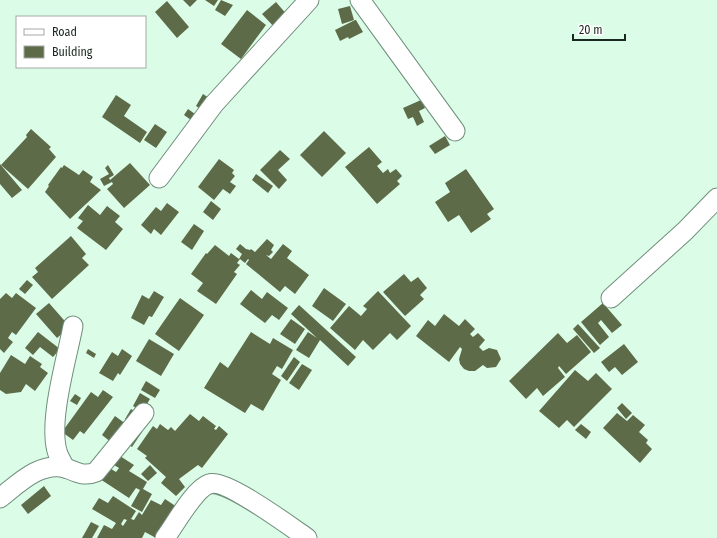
<svg xmlns="http://www.w3.org/2000/svg" width="717" height="538" font-family="'Fira Sans Condensed',sans-serif">
  <style>
    .building { fill: #5e6b49; fill-rule: evenodd }
    .lines { fill: none; stroke-linecap: round; stroke-linejoin: round }
    .minor-casing { stroke: #708f7c; stroke-width: 21 }
    .minor { stroke: #fff; stroke-width: 19 }
  </style>
  <rect width="100%" height="100%" fill="#dbfde7"/>
  <g class="building">
    <path d="M183,0h14l-7,7z"/>
    <path d="M205,0h13l-4,6z"/>
    <path d="M221,0l12,5 -8,11 -10,-6z"/>
    <path d="M167,1l22,26 -12,11 -22,-26z"/>
    <path d="M276,2l12,14 -13,12 -13,-14z"/>
    <path d="M350,6l4,14 -12,4 -4,-15z"/>
    <path d="M247,10l19,15 -25,34 -20,-15z"/>
    <path d="M355,20h1l7,12 -14,7 -1,-2 -8,4 -5,-11z"/>
    <path d="M203,94l6,4 -7,12 -6,-4z"/>
    <path d="M116,95l15,10 -7,11 23,16 -7,11 -38,-26z"/>
    <path d="M421,100l4,8 -6,3 5,11 -7,4 -4,-9 -5,2 -5,-11z"/>
    <path d="M188,109l7,5 -4,6 -7,-5z"/>
    <path d="M155,124l12,8 -11,16 -12,-8z"/>
    <path d="M31,129l20,18 -2,2 7,8 -28,32 -27,-24 26,-28 -1,-2z"/>
    <path d="M324,131l22,22 -24,24 -22,-22z"/>
    <path d="M445,136l5,9 -15,9 -6,-8z"/>
    <path d="M369,147l13,15 -5,4 6,7 5,-4 2,4 6,-4 6,7 -5,5 3,3 -23,20 -32,-37z"/>
    <path d="M280,150l10,9 -12,11 9,10 -8,9 -19,-19z"/>
    <path d="M219,159l15,11 -2,3 3,3 -5,6 6,4 -6,8 -7,-5 -9,11 -16,-13z"/>
    <path d="M130,163l20,22 -26,23 -17,-19 6,-5 -1,-2 -8,4 -4,-7 9,-5 -4,-6 3,-3 6,10 -5,3 1,2z"/>
    <path d="M0,164l22,26 -10,8 -12,-14z"/>
    <path d="M64,165l15,10 4,-5 10,7 -3,5 11,8 -31,29 -25,-27 4,-6 -1,-1 13,-18 1,1z"/>
    <path d="M466,169l28,40 -7,5 4,5 -20,14 -12,-18 -11,7 -13,-20 15,-10 -5,-9z"/>
    <path d="M256,174l17,12 -5,7 -16,-13z"/>
    <path d="M211,201l10,8 -8,11 -10,-8z"/>
    <path d="M167,203l12,9 -18,23 -7,-6 -3,5 -10,-9 15,-18 5,4z"/>
    <path d="M88,205l12,10 7,-9 13,10 -5,6 8,7 -17,21 -29,-22 6,-7 -5,-3z"/>
    <path d="M194,224l10,7 -12,19 -11,-8z"/>
    <path d="M71,236l15,18 -4,4 7,7 -37,34 -20,-22 6,-5 -3,-4z"/>
    <path d="M267,239l7,6 -3,5 2,2 -4,4 -3,-1 5,4 12,-15 9,7 -5,7 22,17 -14,19 -10,-8 -5,6 -34,-28 3,-4 -1,-1 -3,4 -5,-4 -3,4 3,2 -6,7 3,2 -21,30 -19,-13 6,-8 -12,-9 15,-21 1,1 8,-9 14,11 2,-3 8,6 3,-5 -6,-5 4,-5 6,5 4,1 1,-1 4,3z"/>
    <path d="M404,274l7,8 7,-5 9,11 -7,7 4,4 -19,17 -22,-24z"/>
    <path d="M27,280l6,5 -8,9 -6,-5z"/>
    <path d="M324,288l22,16 -13,17 -21,-15z"/>
    <path d="M251,290l11,9 5,-7 21,16 -9,12 -7,-5 -7,8 -25,-19z"/>
    <path d="M154,291l10,6 -12,20 -3,-1 -5,9 -13,-7 11,-23 7,4z"/>
    <path d="M378,291l33,35 -14,14 -7,-7 -17,17 -10,-10 -8,10 -25,-22 19,-22 12,10 6,-7 -4,-3z"/>
    <path d="M6,293l6,5 4,-5 20,15 -20,27 -4,-3 -4,6 5,4 -9,11 -4,-4v-50z"/>
    <path d="M180,298l24,17 -25,36 -24,-17z"/>
    <path d="M49,303l21,24 -13,11 -21,-24z"/>
    <path d="M603,303l19,22 -10,8 -11,-13 -3,3 11,14 -9,8 -19,-23z"/>
    <path d="M299,305l57,52 -8,9 -28,-26 -11,18 -13,-8 12,-18 9,6 -26,-24z"/>
    <path d="M444,314l15,12 6,-7 10,10 -5,5 3,3 5,-4 7,7 -6,7 4,4 6,-3 8,2 4,9 -5,8 -9,1 -4,-3 -8,6h-6l-5,-2 -4,-5 -1,-5 3,-10 -2,-2 -11,15 -33,-26 12,-16 7,6z"/>
    <path d="M291,319l14,10 -10,15 -15,-10z"/>
    <path d="M578,324l22,24 -6,5 -21,-24z"/>
    <path d="M38,332l22,17 -7,8 -13,-10 -7,8 -8,-7z"/>
    <path d="M251,332l19,12 3,-6 20,12 -11,19 -5,-3 -5,8 9,6 -18,31 -12,-7 -6,9 -41,-25 16,-26 8,6z"/>
    <path d="M558,333l9,10 10,-8 14,17 -25,22 -7,-8 -1,2 7,9 -22,19 -6,-8 -11,11 -17,-18z"/>
    <path d="M149,339l25,15 -13,22 -25,-15z"/>
    <path d="M624,344l14,18 -16,13 -7,-8 -6,5 -8,-10z"/>
    <path d="M88,349l8,5 -2,4 -8,-5z"/>
    <path d="M122,349l10,7 -12,19 -2,-2 -5,8 -14,-8 13,-21 6,4z"/>
    <path d="M11,355l14,9 5,-8 12,8 -2,3 8,6 -13,18 -9,-7 -5,8 -15,2 -6,-4v-17z"/>
    <path d="M294,357l6,5 -13,19 -6,-5z"/>
    <path d="M302,364l10,6 -13,20 -10,-7z"/>
    <path d="M575,370l13,11 8,-8 16,16 -38,38 -7,-7 -8,8 -20,-17z"/>
    <path d="M146,381l14,9 -5,8 -14,-8z"/>
    <path d="M103,390l10,7 -29,37 -4,-3 -7,9 -11,-8 29,-40 7,5z"/>
    <path d="M140,393l10,6 -8,13 -9,-6z"/>
    <path d="M75,394l6,4 -4,7 -7,-4z"/>
    <path d="M622,403l10,10 -6,6 -9,-11z"/>
    <path d="M131,409l8,5 -6,10 -8,-5z"/>
    <path d="M617,413l10,8 6,-6 12,10 -6,7 9,8 -2,3 6,6 -12,14 -37,-35z"/>
    <path d="M190,414l9,7 4,-5 13,10 -2,3 2,1 3,-4 9,8 -26,34 -4,-3 -19,14 6,8 -9,9 -15,-13 5,-6 -21,-19 2,-2 -10,-7 16,-23 4,3 3,-5 8,6 3,-3 4,4z"/>
    <path d="M115,416l15,11 -14,19 -14,-11z"/>
    <path d="M581,424l10,8 -5,7 -11,-9z"/>
    <path d="M136,428l6,4 -10,15 -7,-5z"/>
    <path d="M120,456l14,9 -5,6 18,11 -4,7 9,5 -10,18 -11,-6 9,-16 -4,-2 -7,10 -29,-19 8,-12 8,5 3,-4 -5,-3z"/>
    <path d="M150,465l7,8 -9,8 -7,-7z"/>
    <path d="M44,486l7,10 -23,18 -7,-9z"/>
    <path d="M113,496l23,15 -5,8 3,1 5,-8 3,3 9,-15 10,5 4,-6 15,10 -18,29h-6l-11,-6 -3,6h-45l7,-13 8,4 4,-6 -24,-14 7,-11 9,5zM124,519l3,1 -4,6 -2,-2z"/>
    <path d="M91,522l8,4 -7,12h-10z"/>
  </g>
  <g class="lines">
    <g class="minor-casing">
      <g id="minor">
        <path d="M360,0l95,131"/>
        <path d="M159,178l55,-74 95,-104"/>
        <path d="M611,298l74,-67 32,-33"/>
        <path d="M65,468c-2,-4 -5,-9 -7,-14 -11,-30 9,-96 15,-128"/>
        <path d="M0,498c18,-14 40,-37 66,-30 10,4 18,9 30,4l48,-59"/>
        <path d="M165,538c10,-13 29,-49 44,-54 16,-6 82,43 98,54"/>
      </g>
    </g>
    <use href="#minor" class="minor"/>
  </g>
  <rect x="16" y="16" width="130" height="52" fill="#ffffff" stroke="#a3a9a5"/>
  <rect x="24" y="29" width="20" height="6" fill="#ffffff" stroke="#a3a9a5"/>
  <text x="52" y="36" font-size="12" fill="#1a271f">Road</text>
  <rect x="24" y="46" width="20" height="12" fill="#5e6b49" stroke="#a3a9a5"/>
  <text x="52" y="56" font-size="12" fill="#1a271f">Building</text>
  <path d="M573 34v6h52v-6" fill="none" stroke="#1a271f" stroke-width="2"/>
  <text x="579" y="34" font-size="12" fill="#1a271f" stroke="#ffffff" stroke-width="3" paint-order="stroke">20 m</text>
</svg>
